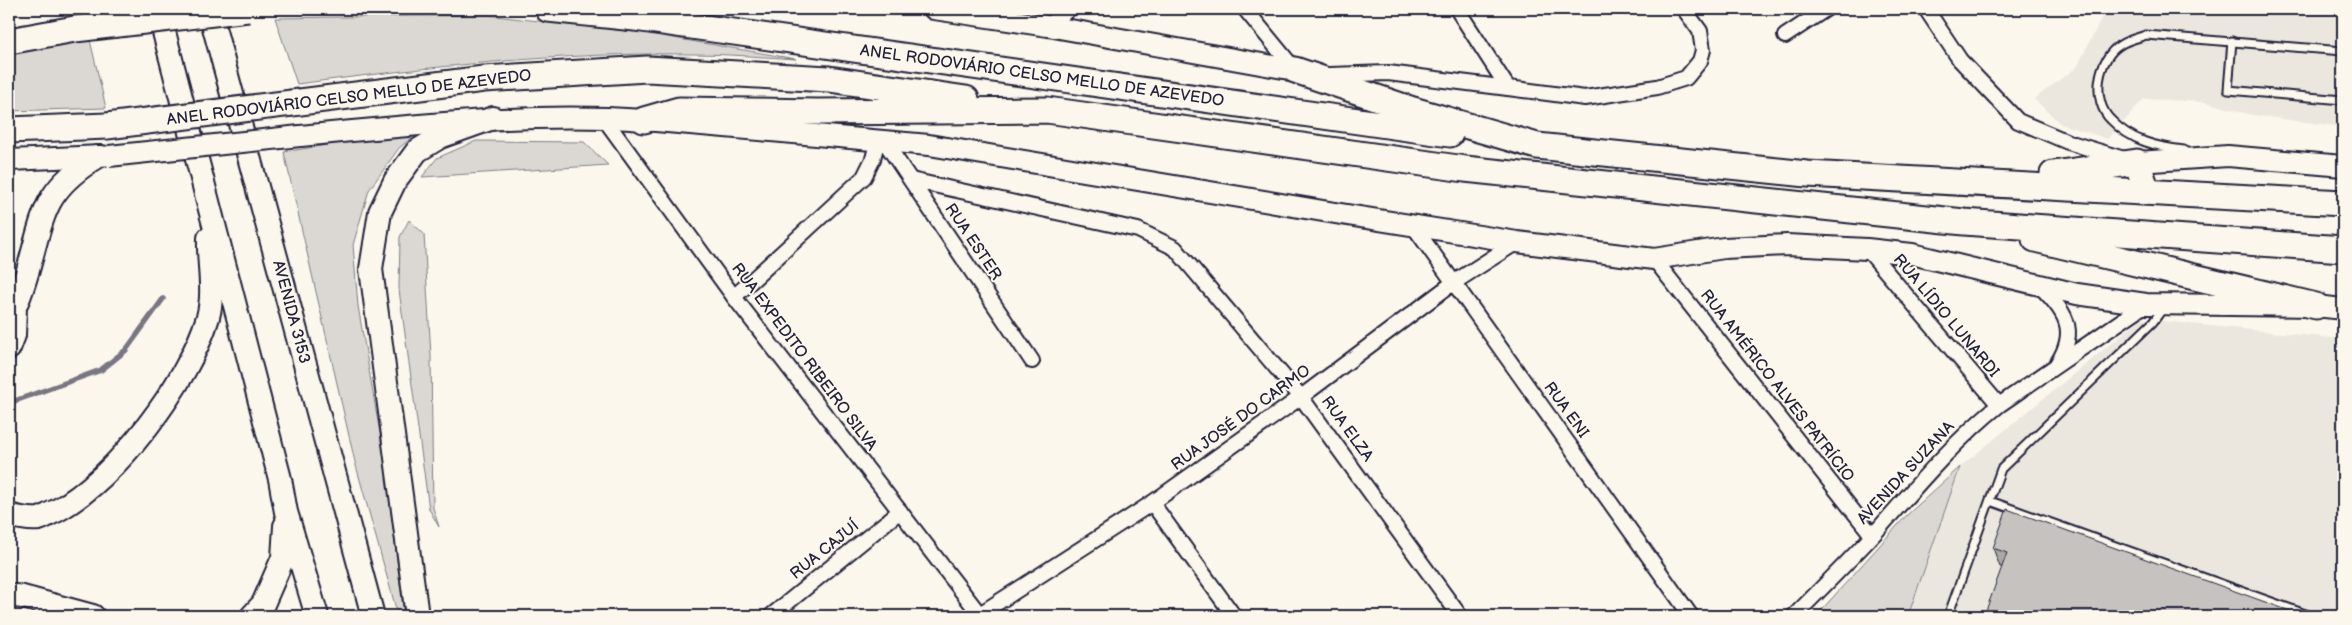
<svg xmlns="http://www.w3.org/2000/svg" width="2352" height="625" font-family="'Balsamiq Sans',sans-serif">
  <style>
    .built { fill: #ebe7df }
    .green { fill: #dbd8d3; stroke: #7e7d87 }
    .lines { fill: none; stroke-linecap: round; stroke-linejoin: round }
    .stream { stroke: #787681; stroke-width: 5.5 }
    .service-casing { stroke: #22223b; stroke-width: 11 }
    .minor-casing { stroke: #22223b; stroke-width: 18 }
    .secondary-casing { stroke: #22223b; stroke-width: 24 }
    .trunk-casing { stroke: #22223b; stroke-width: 26 }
    .motorway-casing { stroke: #22223b; stroke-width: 29 }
    .service { stroke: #fbf7ec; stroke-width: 7 }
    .minor { stroke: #fbf7ec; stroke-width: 14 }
    .secondary { stroke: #fbf7ec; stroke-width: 20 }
    .trunk { stroke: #fbf7ec; stroke-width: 22 }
    .motorway { stroke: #fbf7ec; stroke-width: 25 }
    .secondary-bridge-casing { stroke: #22223b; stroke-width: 24; stroke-linecap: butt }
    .motorway-bridge-casing { stroke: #22223b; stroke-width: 29; stroke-linecap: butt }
    .secondary-bridge { stroke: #fbf7ec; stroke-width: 20 }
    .motorway-bridge { stroke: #fbf7ec; stroke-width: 25 }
    .wall { fill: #aaa7a5; stroke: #22223b }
    .building { fill: #c6c2c0; stroke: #22223b }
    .labels { text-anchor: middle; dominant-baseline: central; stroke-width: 4; stroke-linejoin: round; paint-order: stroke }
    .street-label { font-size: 16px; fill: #22223b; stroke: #fbf7ec }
  </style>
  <rect width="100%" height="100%" fill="#fbf7ec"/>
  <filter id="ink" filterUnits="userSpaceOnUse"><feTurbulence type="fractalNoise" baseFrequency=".02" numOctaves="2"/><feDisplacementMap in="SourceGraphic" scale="10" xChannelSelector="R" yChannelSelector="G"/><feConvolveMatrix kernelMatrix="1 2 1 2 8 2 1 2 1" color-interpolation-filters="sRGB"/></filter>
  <g filter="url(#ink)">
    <g class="built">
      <path d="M2106,9h237v118l-91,-12 -46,-13 -62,-3 -36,40 -47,-15 -27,-25 43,-32z"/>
      <path d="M2141,319l202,20v277h-435l52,-149z"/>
    </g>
    <g class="green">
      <path d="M486,15l158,18 152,26c-34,-2 -68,-5 -102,-5 -133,-2 -266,13 -397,30l-22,-66z"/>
      <path d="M90,40l16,68 -97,3v-57z"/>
      <path d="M423,129l-24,19 -30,42 -16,55 5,61 26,151 20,159h-6l-43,-154 -71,-310z"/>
      <path d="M476,141l108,1 24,23 -186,12 15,-19z"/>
      <path d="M409,220l15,14 7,122 2,152 6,19 -10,-18 -30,-219 1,-53z"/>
      <path d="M1960,467l-52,149h-92l91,-101z"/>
    </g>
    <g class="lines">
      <path class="stream" d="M9,403l92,-33 25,-20 37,-51"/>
      <g class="service-casing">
        <g id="service">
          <path d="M2232,41l-4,49 115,10"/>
          <path d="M2184,150c-27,-3 -53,-9 -73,-30 -20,-19 -14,-61 9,-75 7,-5 18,-7 26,-10l197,16"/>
          <path d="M1990,501l321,115"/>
          <path d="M1948,616l53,-147 152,-147 11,-15"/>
        </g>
      </g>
      <g class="minor-casing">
        <g id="minor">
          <path d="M1245,9l50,61"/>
          <path d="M1457,9l51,79 77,10 72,-11 29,-9 14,-17 3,-11 -3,-19 -16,-22"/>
          <path d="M1926,9l34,51 58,61 50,21 56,17"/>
          <path d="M1048,26l21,-17"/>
          <path d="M1785,36l41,-27"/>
          <path d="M1330,75l58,-2 120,15"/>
          <path d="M603,117l131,180 247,319"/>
          <path d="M885,142l147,219"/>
          <path d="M911,180l227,50 37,18 126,149 159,219"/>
          <path d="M1412,224l279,392"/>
          <path d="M1867,249l132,156"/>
          <path d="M1654,259l218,276"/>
          <path d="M2039,285c25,26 41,44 18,79"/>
          <path d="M734,297l130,-120 9,-18 4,-17"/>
          <path d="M1152,503l82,113"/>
          <path d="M980,614l172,-111 149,-106 152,-114 64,-41"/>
          <path d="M771,616l129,-105"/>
          <path d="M1794,616c27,-27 54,-54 80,-82 40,-45 78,-91 125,-129l147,-101"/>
        </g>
      </g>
      <g class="secondary-casing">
        <g id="secondary">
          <path d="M934,9l114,17 247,44"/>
          <path d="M300,136c115,-11 229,-24 344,-16l285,25 412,69 176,28 137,17 70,-11 63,-3 80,4 45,5 165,40 69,10 170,2 27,3"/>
          <path d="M9,160l93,-4"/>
          <path d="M2137,162l91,-6 115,10"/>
        </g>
      </g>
      <g class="trunk-casing">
        <g id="trunk">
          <path d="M158,9l122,470 6,33 31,104"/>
          <path d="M209,9l164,607"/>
          <path d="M9,315c10,-13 14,-29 19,-45 16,-56 15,-80 69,-113"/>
          <path d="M9,348l5,-13 1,-28"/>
          <path d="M9,515c10,3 19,5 30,4 5,-1 11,-6 17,-8 59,-31 133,-129 152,-194 7,-26 0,-52 1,-79"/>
          <path d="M9,595l14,2 70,19"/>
          <path d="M252,616l11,-12 20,-46 2,-32"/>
          <path d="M417,616l-46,-347 9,-57 15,-31 22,-30 23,-14 53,-19"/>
        </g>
      </g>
      <g class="motorway-casing">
        <g id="motorway">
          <path d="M548,9l87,9 815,116"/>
          <path d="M9,41l66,-12"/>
          <path d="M1295,70l118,40 124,36 270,28 536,29"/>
          <path d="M292,103l192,-24 163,-10 182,10 137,20"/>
          <path d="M644,120l35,-10 138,2 230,-2 418,59 499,53 379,27"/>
          <path d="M9,130l98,-4"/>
          <path d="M2053,174l84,-12 10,29"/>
          <path d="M2035,239l281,67"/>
        </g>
      </g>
      <use href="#service" class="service"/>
      <use href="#minor" class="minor"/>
      <use href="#secondary" class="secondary"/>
      <use href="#trunk" class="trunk"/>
      <use href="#motorway" class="motorway"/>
      <g class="secondary-bridge-casing">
        <path id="secondary-bridge" d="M109,156l191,-20"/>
      </g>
      <g class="motorway-bridge-casing">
        <g id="motorway-bridge">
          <path d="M75,29l173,-20"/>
          <path d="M107,126l185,-23"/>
        </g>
      </g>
      <use href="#secondary-bridge" class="secondary-bridge"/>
      <use href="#motorway-bridge" class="motorway-bridge"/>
    </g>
    <path class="wall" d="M1993,548l311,68 -303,-49h-1z"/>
    <path class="building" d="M2007,509l297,107h-320l23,-63 -14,-5z"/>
  </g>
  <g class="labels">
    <g class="street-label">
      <text transform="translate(1042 76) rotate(8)">ANEL RODOVIÁRIO CELSO MELLO DE AZEVEDO</text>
      <text transform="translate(349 98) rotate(-7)">ANEL RODOVIÁRIO CELSO MELLO DE AZEVEDO</text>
      <text transform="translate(973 242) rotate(56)">RUA ESTER</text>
      <text transform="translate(291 312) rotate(75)">AVENIDA 3153</text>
      <text transform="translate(1946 316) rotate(50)">RUA LÍDIO LUNARDI</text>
      <text transform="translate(804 357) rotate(53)">RUA EXPEDITO RIBEIRO SILVA</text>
      <text transform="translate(1777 386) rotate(52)">RUA AMÉRICO ALVES PATRÍCIO</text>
      <text transform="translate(1566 410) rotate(54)">RUA ENI</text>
      <text transform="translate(1241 418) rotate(-36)">RUA JOSÉ DO CARMO</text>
      <text transform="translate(1347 429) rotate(54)">RUA ELZA</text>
      <text transform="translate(1906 473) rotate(-47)">AVENIDA SUZANA</text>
      <text transform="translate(825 550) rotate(-39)">RUA CAJUÍ</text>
    </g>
  </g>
  <rect width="2352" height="625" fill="none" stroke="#fbf7ec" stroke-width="30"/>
  <rect x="15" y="15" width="2322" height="595" fill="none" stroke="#22223b" stroke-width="2" filter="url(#ink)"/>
</svg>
